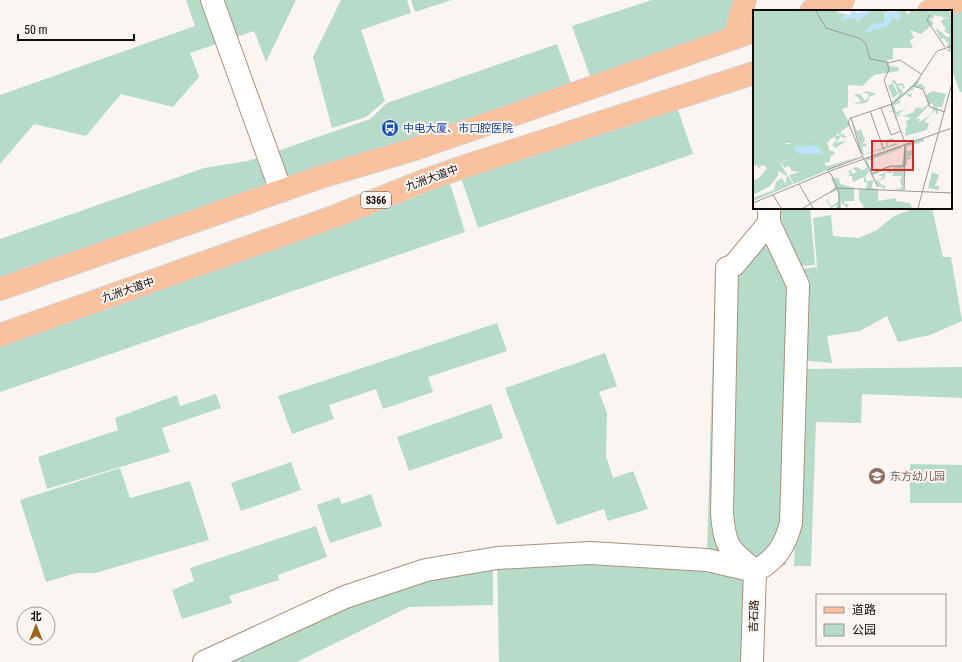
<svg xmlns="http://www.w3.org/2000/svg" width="962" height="662" font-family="'Roboto Condensed','Noto Sans SC',sans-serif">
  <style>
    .green { fill: #b6dcc9 }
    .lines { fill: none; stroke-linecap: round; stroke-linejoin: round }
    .minor-casing { stroke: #ab907e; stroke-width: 24 }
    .major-casing { stroke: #d5d3d2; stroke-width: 24 }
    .minor { stroke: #fff; stroke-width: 22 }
    .major { stroke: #fac19e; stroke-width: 22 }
    .labels { text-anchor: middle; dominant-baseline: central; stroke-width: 4; stroke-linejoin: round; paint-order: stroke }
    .shield { fill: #fbf5f1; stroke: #59504b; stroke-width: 1 }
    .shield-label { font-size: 10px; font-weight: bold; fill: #130904 }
    .transit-label { font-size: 11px; fill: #164399; stroke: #fbf5f1; text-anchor: start }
    .street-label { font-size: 11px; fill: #130904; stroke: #fbf5f1 }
    .education-label { font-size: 11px; fill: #785e54; stroke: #fbf5f1; text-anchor: start }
    .inset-road { fill: none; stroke: #9e9792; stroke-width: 1 }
    .view { fill: #d62828; fill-opacity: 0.15; stroke: #d62828; stroke-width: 2 }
    .inset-edge { fill: none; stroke: #130904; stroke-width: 2 }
  </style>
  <rect width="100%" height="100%" fill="#fbf5f1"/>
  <g class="green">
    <path d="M186,0h110l-30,62 -12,-31 -64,22 9,24 -26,30 -52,-13 -35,42 -52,-12 -34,40v-69l195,-69z"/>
    <path d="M341,0h66l4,13 -50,17 24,71 -19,16 -34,11 -19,-71z"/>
    <path d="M411,0h41l-37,12z"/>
    <path d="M652,0h87l-11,37 -136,45 -20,-56z"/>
    <path d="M962,6v86h-2l-9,-24v-57z"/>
    <path d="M557,44l17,48 -574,203v-56l204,-71 44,-7 122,-42 17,-16z"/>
    <path d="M676,104l17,50 -215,74 -17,-50z"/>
    <path d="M449,180l16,52 -465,160v-57z"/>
    <path d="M774,208h36l5,57 -20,2z"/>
    <path d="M915,208h17l11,49h8l11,64 -32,14 -32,7 -11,-26 -27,15 -33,5 5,27 -33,-3 -4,-90 22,-3 -4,-49 18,-3 2,21 26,2 18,-8 17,-14z"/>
    <path d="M768,232l25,55 -7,278 -32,-1 -47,-13 8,-272 22,-12z"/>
    <path d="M497,323l10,28 -79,26 5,15 -50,17 -7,-20 -47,16 5,14 -42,15 -14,-38z"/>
    <path d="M605,353l12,33 -18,6 8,21 -1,43 7,22 20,-7 15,38 -40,12 -4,-12 -47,16 -52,-137z"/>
    <path d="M962,367v31l-100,-4 -1,29 -45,-1 -5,144h-17l8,-197z"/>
    <path d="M216,394l5,14 -59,20 8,24 -123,37 -9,-32 80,-27 -3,-12 62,-23 3,11z"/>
    <path d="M491,404l12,34 -94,33 -12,-34z"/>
    <path d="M291,462l10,28 -60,21 -10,-28z"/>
    <path d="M910,464l52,1v38h-52z"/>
    <path d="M120,468l10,30 60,-17 19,59 -114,33h-18l-31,9 -26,-82z"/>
    <path d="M371,494l11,32 -52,17 -13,-38 22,-8 3,7z"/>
    <path d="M316,526l11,31 -49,18 1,5 -50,16 3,7 -50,16 -10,-29 22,-9 -4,-13z"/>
    <path d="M497,558l258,13 -3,91h-253z"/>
    <path d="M493,564v41l-84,2 -112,55h-71l119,-62z"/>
  </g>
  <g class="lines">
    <g class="minor-casing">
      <g id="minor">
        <path d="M212,0l69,191"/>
        <path d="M754,570c-26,-21 -29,-23 -32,-57l5,-245 7,-3 35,-42"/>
        <path d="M204,662l141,-65 81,-27 71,-12 93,-5 117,7 48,11c21,-11 30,-25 36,-48l7,-238 -29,-62v-15"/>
        <path d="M752,662l3,-91"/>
      </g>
    </g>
    <g class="major-casing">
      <g id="major">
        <path d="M811,11l32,-11"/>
        <path d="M929,11l31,-11"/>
        <path d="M734,38l11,-38"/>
        <path d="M0,289l321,-112 94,-28 339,-118"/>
        <path d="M0,335l336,-119 90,-36 34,-12 294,-95"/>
      </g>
    </g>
    <use href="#minor" class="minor"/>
    <use href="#major" class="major"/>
  </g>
  <defs>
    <g id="bus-disc" transform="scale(0.9)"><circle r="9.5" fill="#1a4fb4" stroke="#fbf5f1"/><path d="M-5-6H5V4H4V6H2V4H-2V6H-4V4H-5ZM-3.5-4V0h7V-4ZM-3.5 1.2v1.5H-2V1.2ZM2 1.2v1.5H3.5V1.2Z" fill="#fff"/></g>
    <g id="school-disc" transform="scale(0.9)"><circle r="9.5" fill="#8d6e63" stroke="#fbf5f1"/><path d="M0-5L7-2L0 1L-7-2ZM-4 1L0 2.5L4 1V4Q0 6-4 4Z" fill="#fff"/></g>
  </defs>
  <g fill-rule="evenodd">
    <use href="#bus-disc" x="390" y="128"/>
    <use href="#school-disc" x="877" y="476"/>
  </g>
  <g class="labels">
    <rect class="shield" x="361" y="192" width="30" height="16" rx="3"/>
    <g class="shield-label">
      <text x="376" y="200">S366</text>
    </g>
    <g class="transit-label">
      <text x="403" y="128">中电大厦、市口腔医院</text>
    </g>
    <g class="street-label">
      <text transform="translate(432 178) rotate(-20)">九洲大道中</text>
      <text transform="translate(128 290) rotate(-19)">九洲大道中</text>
      <text transform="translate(754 616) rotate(-88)">吉石路</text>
    </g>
    <g class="education-label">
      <text x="890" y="476">东方幼儿园</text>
    </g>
  </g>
  <g transform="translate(753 10)">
    <rect width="199" height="199" fill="#fbf5f1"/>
    <path d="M157,1h19l1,2 1,-2h16l5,2 -2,1 2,5 -18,-4 -1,4 -4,-2 5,7 -2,1 -23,-10zM182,17l12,10 5,-1v17l-6,-3 3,-1 -2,-3 2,-7 -2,4 -3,-5 -3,1zM168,67l-4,9 4,-3 5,6 -12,-3 -1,4 -5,1v3h4l-1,4 -5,-4 -11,9 6,-3 -1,3 -6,2 2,7 11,-3 -11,6 6,-1 -5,3 5,11 -8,-17 -9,2 8,-3 -2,-6 8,-9 -4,-11 -4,-3 4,-1 2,4 6,-1 2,5 -3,1 1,-4 -5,1 5,6 -2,4zM139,73l6,11 -5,4 -5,-12zM114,81l9,3 -7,3 -1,5 -3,1 -12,1 8,-3 -7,-7h6l5,7 4,-5 -2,-3h-5zM180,81l13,3 -4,13h-5l2,6 -3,1 -1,-4 -11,12 5,1 -2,7 -22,6 1,-8 4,-3 -4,2 1,-3 -2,-2 6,-4 -8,-2 11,-4 1,-4 6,-1v3l7,-6 -2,-9zM177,94h3v6l-3,5 -12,8 2,-4h-4zM99,109l5,12 4,-2 4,12 -4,4 5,-2 1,3 -5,1 2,7 22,-7v-7l7,-2 1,3 -6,2v3l8,-3 1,2 -34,10zM88,120v5l5,-2 -3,3h5l-5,2 -2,-2 -5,7 10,-2 -10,7 -4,-3 5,-5 -3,-3 6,-2 -3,-3zM73,121l5,8 -4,4 3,8h3l2,3 -4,2 -2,7 -4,-1v3l3,1 33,-10 -67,28 -5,-9 11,-3 -8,-1 -3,-5 -4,2 -4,-5 15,-6 -12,-12 20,-5zM170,128l1,3 -17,6v4l5,-1 1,5 -5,2 6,1 -7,2v6h-3l-1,24 -10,-1 9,-1 -2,-7 2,-5h-9v-9l-20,8 3,6 8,-4 -6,-2 14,-5v3h-7v5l-7,3 5,5 2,-1v4l-7,-3 -12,-23v-5l35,-12 1,2 -35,13 6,12 14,-6 15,-2 3,-21zM104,157l5,3 5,-2 2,4 -4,5 3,6 -4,-1v-5l-11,5 -1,-6h-7l5,-1 -2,-4 3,-1 2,4 4,-2 -5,-4zM179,162l7,3 -4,11h4v4l-11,-2zM29,168l3,5 -9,4 12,-5 1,4 -36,15v-3l21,-8 2,-8zM78,168h8l1,6 14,4v13h-10l1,3h4l-2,4 -6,-6v6h-6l4,-4 -8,4 -5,-8 11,-6 -10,6 4,6 8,-5 -2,-11 -8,4 6,-7z" fill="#b6dcc9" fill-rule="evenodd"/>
    <path d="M0,1h83l9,4 -3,5 12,-3 5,6 1,-4 11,-8h19l-5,1v10l-16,5 1,3 16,-4 6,-9 7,2 1,-3 -3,-5h8l4,4 3,-4 -3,4 23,10 -11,9 -11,-4 4,8 -4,3 3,7h-20v11l-6,1 3,6 8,1 1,4 -25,4 -12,11 -14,-1v22l-6,2 8,16 -19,14 -5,-8 -3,1 3,15 -14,-3 3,-3 -4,-5 -7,7 -10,2 2,7 4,2 23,1 -7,8 9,4 -9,4 -2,-7 -5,5 -6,-7 3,-4 -11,-5 -5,-10h-5l11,14 -16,6 13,21 -4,2 -3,-5 1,-5 -9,-5v5l-8,10 -15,8 -2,-1v-12l6,-3 8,-10 -4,-3 -5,3 -1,-3 -4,1zM191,8l8,1v17l-8,-5 2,-2 -5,-7zM120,170l-1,8 6,2v11l18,-3v3l14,2 2,5h-51l3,-1 -5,-7v-11h7l2,-8z" fill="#b6dcc9"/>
    <path d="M81,1l15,4 4,-4 4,2 14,-2 -3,4 -8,4v5l-6,-7 -13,4 4,-6zM144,1l4,8 -9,-2 -1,6 -5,3 -7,3h-6l-4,4 -5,-1 9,-8 12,-3 1,-7 -5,-1zM41,135l3,2 16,-2 7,3 3,6h-22l-5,-2z" fill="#bbe4fa"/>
    <path class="inset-road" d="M63,1l10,17 35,11 5,5 4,15 17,3 2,8 -5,10 8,24M177,5l-3,5 18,27M135,53l12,-3 21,14M160,76l10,3 7,18 15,5M138,94l13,36M128,98l10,27 10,-4M117,101l14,39M98,107l-3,5 13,31M151,156l1,-22M74,160l35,-13M75,162l3,2 8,19v15M118,164l19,-8h14M46,174l14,24M125,177l-16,-32 -11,-37 41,-14 23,-20 22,-33 15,-5M151,180l1,-39M20,185l8,13M0,193l77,-32 122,-43M50,198l34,-20 115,5M165,198l34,-125"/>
    <path class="view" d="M119,131h41v29h-41z"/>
    <rect width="199" height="199" class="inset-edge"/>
  </g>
  <rect x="816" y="594" width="130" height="52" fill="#fbf5f1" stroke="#9e9792"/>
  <rect x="824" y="607" width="20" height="6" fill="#fac19e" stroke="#9e9792"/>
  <text x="852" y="614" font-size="12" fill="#130904">道路</text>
  <rect x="824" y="624" width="20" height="12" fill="#b6dcc9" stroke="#9e9792"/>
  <text x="852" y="634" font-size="12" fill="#130904">公园</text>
  <g transform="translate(36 626)"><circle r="19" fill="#fbf5f1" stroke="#9e9792"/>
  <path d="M0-3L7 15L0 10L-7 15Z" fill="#9c6420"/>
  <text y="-6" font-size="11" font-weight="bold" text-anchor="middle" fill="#130904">北</text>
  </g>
  <path d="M18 34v6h116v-6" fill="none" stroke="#130904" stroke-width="2"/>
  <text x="24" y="34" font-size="12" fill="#130904" stroke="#fbf5f1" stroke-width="3" paint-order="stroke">50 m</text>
</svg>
